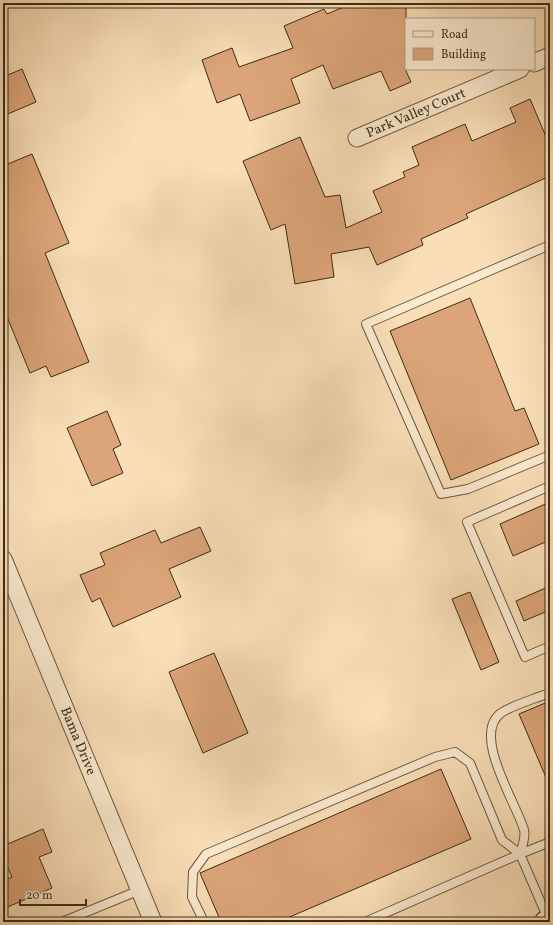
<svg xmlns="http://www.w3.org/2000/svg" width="553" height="925" font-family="Vollkorn,serif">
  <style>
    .building { fill: #dca579; stroke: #3d2c16 }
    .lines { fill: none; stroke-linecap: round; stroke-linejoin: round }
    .lane-casing { stroke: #6c583e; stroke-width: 10 }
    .street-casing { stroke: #6c583e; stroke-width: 19 }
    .secondary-casing { stroke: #3d2c16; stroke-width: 24 }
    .lane { stroke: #fbead0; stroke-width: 8 }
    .street { stroke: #fbead0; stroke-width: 17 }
    .secondary { stroke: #fbead0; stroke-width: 22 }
    .labels { text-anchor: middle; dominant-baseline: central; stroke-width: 3.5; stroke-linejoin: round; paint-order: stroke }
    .street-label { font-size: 14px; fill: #3d2c16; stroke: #fbead0 }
  </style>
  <rect width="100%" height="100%" fill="#f9deb7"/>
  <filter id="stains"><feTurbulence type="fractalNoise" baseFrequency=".005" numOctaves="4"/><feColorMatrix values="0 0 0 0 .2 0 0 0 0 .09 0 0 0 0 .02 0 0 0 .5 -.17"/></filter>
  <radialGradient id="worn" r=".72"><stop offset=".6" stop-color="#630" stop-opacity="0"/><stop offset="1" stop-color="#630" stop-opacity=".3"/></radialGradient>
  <g class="building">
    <path d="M353,3h53v68l5,11 -21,9 -9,-20 -48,18 -10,-24 -32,14 9,24 -50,18 -10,-27 -23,9 -15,-43 30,-12 7,19 54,-19 -9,-22 40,-17 3,5z"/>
    <path d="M22,69l14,33 -33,14v-39z"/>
    <path d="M530,99l20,47v30l-84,38 2,4 -47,21 2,6 -46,20 -8,-18 -38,7 3,23 -39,7 -10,-60 -14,6 -28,-69 57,-24 25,60 15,-2 6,33 36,-16 -9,-21 32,-14 -2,-5 16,-7 -7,-18 53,-23 7,17 44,-19 -6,-14z"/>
    <path d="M32,154l37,89 -24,10 44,109 -38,15 -5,-11 -16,7 -27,-66v-141z"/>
    <path d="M470,298l45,113 9,-3 15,36 -88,36 -61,-149z"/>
    <path d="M107,411l14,34 -8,4 10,24 -31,13 -25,-58z"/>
    <path d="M550,502v38l-37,16 -13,-32z"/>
    <path d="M200,527l11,24 -42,18 12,28 -68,30 -13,-29 -8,4 -12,-27 25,-10 -5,-12 55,-23 6,13z"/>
    <path d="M550,586v24l-26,11 -8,-20z"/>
    <path d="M470,592l29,70 -18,8 -29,-71z"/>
    <path d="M214,653l34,80 -45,20 -34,-81z"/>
    <path d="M550,701v86l-31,-73z"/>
    <path d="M441,769l30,70 -193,83h-57l-21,-49z"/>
    <path d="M43,829l9,23 -13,5 13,31 -49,21v-28l9,-4 -9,-20v-11z"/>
  </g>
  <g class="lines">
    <g class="lane-casing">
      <g id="lane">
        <path d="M550,245l-184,79 75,170 27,-5 82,-34"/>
        <path d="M550,486l-83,36 58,135 25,-11"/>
        <path d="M520,854c2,-7 6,-17 4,-24 -7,-26 -53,-95 -23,-117 10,-7 30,-13 43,-18"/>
        <path d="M548,919l-28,-65 30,-12"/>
        <path d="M62,922l78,-32"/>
        <path d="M204,922l-12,-25 1,-25 13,-18 229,-97 20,-5 15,11 32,77 18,14"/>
        <path d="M365,922l155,-68"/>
      </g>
    </g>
    <g class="street-casing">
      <g id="street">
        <path d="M534,63l16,-7"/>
        <path id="s1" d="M357,138l163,-69"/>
        <path id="s2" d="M3,559l150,363"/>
      </g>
    </g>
    <g class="secondary-casing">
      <path id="secondary" d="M546,922l4,-2"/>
    </g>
    <use href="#lane" class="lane"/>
    <use href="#street" class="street"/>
    <use href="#secondary" class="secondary"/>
  </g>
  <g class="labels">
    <g class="street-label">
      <text stroke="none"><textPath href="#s1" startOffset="64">Park Valley Court</textPath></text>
      <text stroke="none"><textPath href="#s2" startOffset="197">Bama Drive</textPath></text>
    </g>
  </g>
  <rect width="553" height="925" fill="none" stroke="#f9deb7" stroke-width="16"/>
  <rect x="4" y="4" width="545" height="917" fill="none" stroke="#3d2c16" stroke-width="2"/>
  <rect x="8" y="8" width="537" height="909" fill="none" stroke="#3d2c16"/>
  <rect x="405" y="18" width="130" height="52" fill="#fbead0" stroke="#af9e86"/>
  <rect x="413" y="31" width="20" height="6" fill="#fbead0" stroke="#af9e86"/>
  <text x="441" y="38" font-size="12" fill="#3d2c16">Road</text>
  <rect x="413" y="48" width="20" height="12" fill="#dca579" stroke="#af9e86"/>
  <text x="441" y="58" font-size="12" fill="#3d2c16">Building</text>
  <path d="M20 899v6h66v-6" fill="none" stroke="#3d2c16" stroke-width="2"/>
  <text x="26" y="899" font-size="12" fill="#3d2c16" stroke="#fbead0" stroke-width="3" paint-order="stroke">20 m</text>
  <rect width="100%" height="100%" filter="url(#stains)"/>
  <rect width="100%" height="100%" fill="url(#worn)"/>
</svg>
